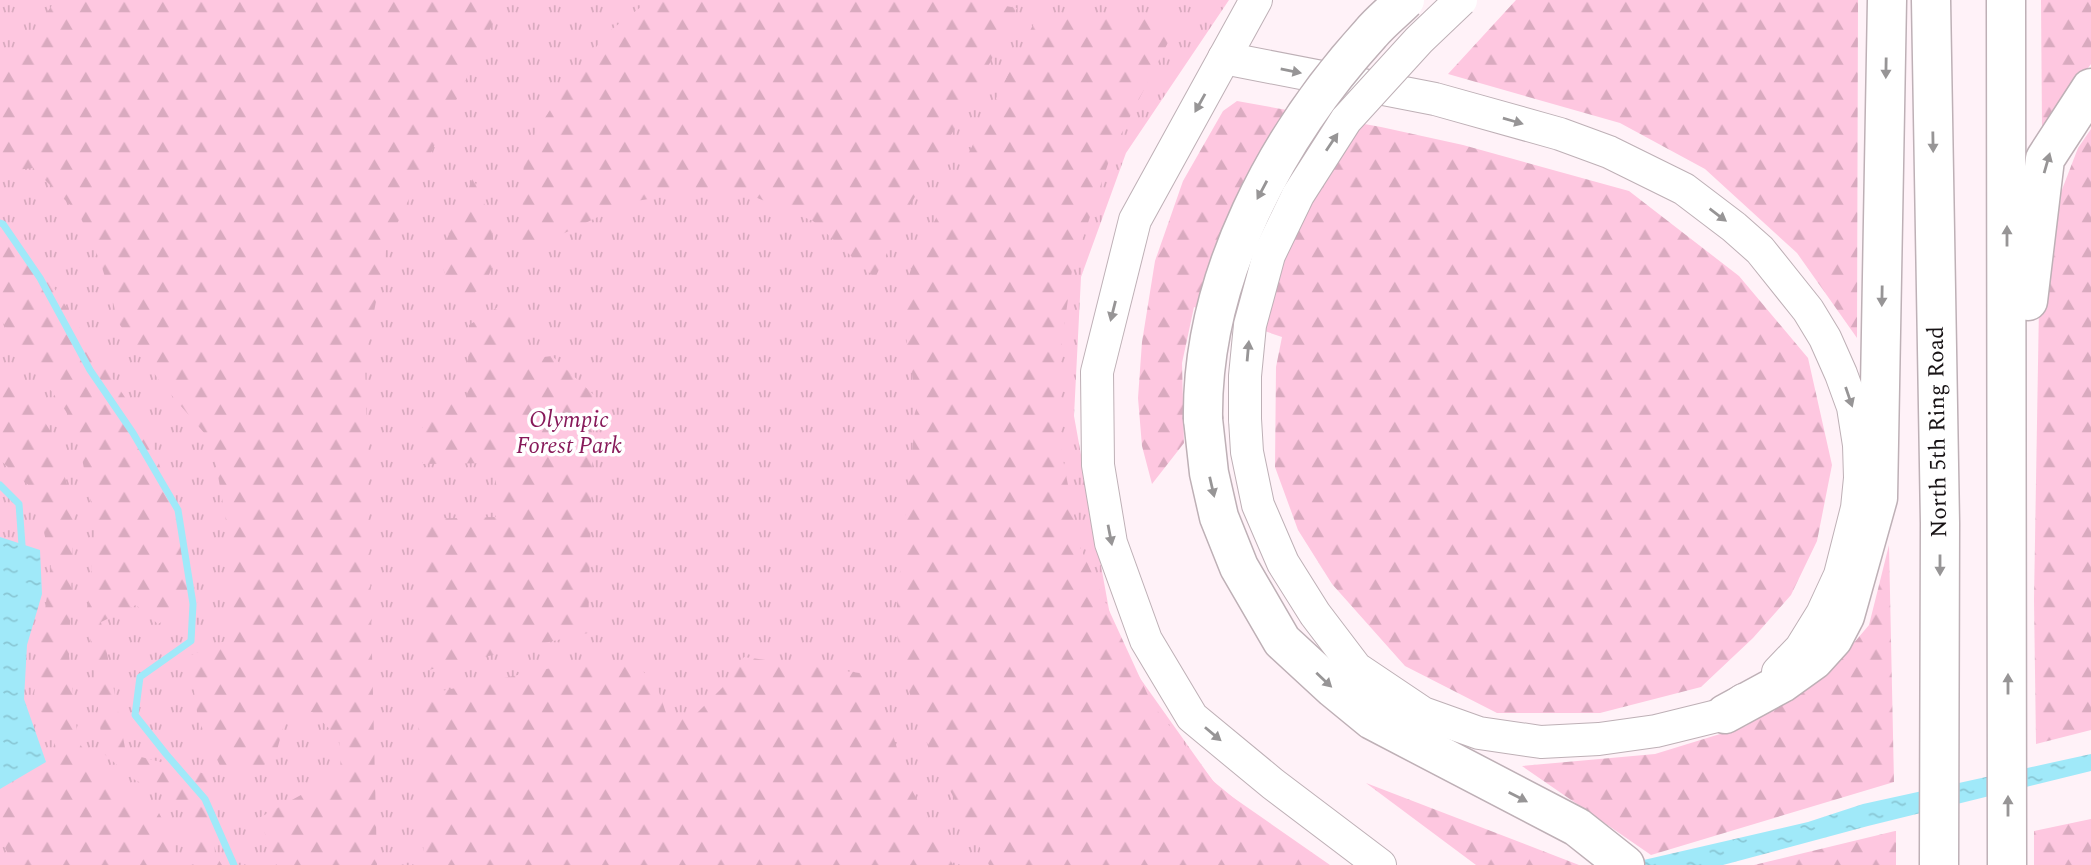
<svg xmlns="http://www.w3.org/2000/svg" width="2091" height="865" font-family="Spectral,serif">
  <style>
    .grass { fill: url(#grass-tufts) }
    .forest { fill: url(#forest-firs) }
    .water { fill: url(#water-ripples) }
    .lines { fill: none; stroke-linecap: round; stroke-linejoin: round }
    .stream { stroke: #a0e9f9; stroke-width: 7 }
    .secondary-casing { stroke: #beb0b6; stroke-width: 34 }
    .highway-casing { stroke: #beb0b6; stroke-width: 41 }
    .secondary { stroke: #fff; stroke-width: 32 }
    .highway { stroke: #fff; stroke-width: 38 }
    .secondary-bridge-casing { stroke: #beb0b6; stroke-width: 34; stroke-linecap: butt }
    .highway-bridge-casing { stroke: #beb0b6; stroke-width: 41; stroke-linecap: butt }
    .secondary-bridge { stroke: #fff; stroke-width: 32 }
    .highway-bridge { stroke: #fff; stroke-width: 38 }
    .oneway { fill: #979596 }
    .labels { text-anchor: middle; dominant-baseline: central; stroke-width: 7; stroke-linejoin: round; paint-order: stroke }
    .park-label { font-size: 23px; font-style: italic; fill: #871a5a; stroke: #fff }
    .street-label { font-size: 23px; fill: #181315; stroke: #fff }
  </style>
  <defs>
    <pattern id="grass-tufts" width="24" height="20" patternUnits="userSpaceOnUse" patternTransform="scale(1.75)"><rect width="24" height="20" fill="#fec7e0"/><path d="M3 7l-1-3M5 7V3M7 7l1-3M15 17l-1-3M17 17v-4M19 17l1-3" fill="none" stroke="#d9aabf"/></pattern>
    <pattern id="forest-firs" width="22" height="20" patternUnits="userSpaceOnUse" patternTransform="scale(1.75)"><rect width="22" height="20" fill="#fec7e0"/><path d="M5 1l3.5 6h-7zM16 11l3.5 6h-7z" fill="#d9aabf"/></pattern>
    <pattern id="water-ripples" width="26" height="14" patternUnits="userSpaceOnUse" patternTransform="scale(1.75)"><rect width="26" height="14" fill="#a0e9f9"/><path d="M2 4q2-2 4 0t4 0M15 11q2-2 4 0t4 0" fill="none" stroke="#89c7d5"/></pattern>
  </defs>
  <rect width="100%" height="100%" fill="#fff2f8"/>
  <path class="grass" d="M0,0h1229l-103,153 -45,124 -7,139 41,227 98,138 102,84h-1315z"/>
  <g class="forest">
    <path d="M56,0h448l-117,245 -22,113 12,507h-100l-18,-47 82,-45 -2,-35 -27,-26 -27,9 -8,29 -16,19 -39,1 -24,-51 -9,-63 41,-17v-96l-18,-101 -51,-59 -41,-58 -20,-64 -21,-47 -46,-46 -33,4v-95z"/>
    <path d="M650,0h322l45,8 -45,91 -63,108 -34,71 -62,-57 -70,-29 -34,-2 -80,12 -108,52 3,-104 41,-63 42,-54z"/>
    <path d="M1516,0h342l-1,338 -60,-85 -92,-84 -85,-46 -172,-49z"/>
    <path d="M2041,0h50v64l-49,66z"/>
    <path d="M1038,15l142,4 -68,133 -40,118 -12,87 1,92 19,98 72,157 66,83 112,78h-341l-56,-107 -21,-54 -15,-68v-35l20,-197 -17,-104 13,-36z"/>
    <path d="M1237,101l144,26 82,18 166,46 110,85 69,82 24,107 -15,76 -26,54 -38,43 -52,49 -101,26h-103l-92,-47 -73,-82 -34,-54 -23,-63 1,-100 6,-30 -88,-30 -12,56 2,80 -32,41 -10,-38 -4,-48 4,-56 13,-81 28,-80 40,-70z"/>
    <path d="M2091,129v601l-55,14 -2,-144 5,-295 19,-105 20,-52z"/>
    <path d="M473,178l18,41 4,40 -11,29 -17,8 -21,-17 -6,-24z"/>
    <path d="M0,233l23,7 127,196 29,89 19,77 -40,22 -22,-19 -35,17 25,131 84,22 5,79 7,11h-26l-13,-61 -48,-24 -32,-27 -16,-144 9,-81 -21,-104 -75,-105z"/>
    <path d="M522,292l-3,68 33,-4 42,39 -6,238 -168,39 2,-153 74,-2v-54l-73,1v-58l44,-7 2,-74z"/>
    <path d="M0,362l14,11 37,59 23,75 -5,149 9,85 28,43 53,29 14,27 4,25h-164l-13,-28v-35l61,-43 -27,-64 17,-131 -16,-73 -35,-31z"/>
    <path d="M1889,545l5,237 -243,73 -129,-89 133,-12 91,-28 91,-63 32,-38z"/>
    <path d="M744,657l130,18 34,108 45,82h-529l-7,-169 173,-36 46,4 21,22 9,27 30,1 26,-26z"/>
    <path d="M1366,783l213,82h-103z"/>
    <path d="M2091,819v46h-57v-34z"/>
    <path d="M1896,831v34h-142l141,-34z"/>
  </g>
  <g class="water">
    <path d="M0,537l40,13 2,44 -15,51 -3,54 22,63 -46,27z"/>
    <path d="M2091,754v17l-223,55 -145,39h-101l186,-43 55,-18z"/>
  </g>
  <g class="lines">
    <g class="stream">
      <path d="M0,223l3,1 37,54 50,92 43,63 45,77 15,94 -2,37 -51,36 -5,38 31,39 39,45 29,66"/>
      <path d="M0,485l19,19 3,41"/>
    </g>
    <g class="secondary-casing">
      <g id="secondary">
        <path d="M1256,0l-121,220 -38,152 1,93 13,78 35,97 46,77 81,67 107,81"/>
        <path d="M1224,58l211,41 125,35 49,18 75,37 50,38 26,23 48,60 17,28 16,36 12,33 6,38 1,33 -3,30 -17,67 -18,39 -21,34 -23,24"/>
        <path d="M1245,419l2,33 11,53 25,58 32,51 41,54 67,45 56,20 62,9 58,-3 57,-8 69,-17 18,-14"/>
      </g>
    </g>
    <g class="highway-casing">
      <g id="highway">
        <path d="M1931,0l9,523 -1,342"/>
        <path d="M2006,0l1,865"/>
        <path d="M2028,301l17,-142 46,-71"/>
        <path d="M1203,419l6,54 10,44 20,50 43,74 51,47 39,32 205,107 48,38"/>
        <path d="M1725,714l57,-31 32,-23 19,-21 12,-23 33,-118 9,-498"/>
      </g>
    </g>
    <use href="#secondary" class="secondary"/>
    <use href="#highway" class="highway"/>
    <g class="secondary-bridge-casing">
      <path id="secondary-bridge" d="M1245,419v-43l5,-51 19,-70 29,-60 48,-75 73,-80 42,-40"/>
    </g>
    <g class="highway-bridge-casing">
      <path id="highway-bridge" d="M1203,419c-2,-142 74,-283 168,-386 10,-12 23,-22 34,-33"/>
    </g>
    <use href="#secondary-bridge" class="secondary-bridge"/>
    <use href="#highway-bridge" class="highway-bridge"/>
  </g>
  <defs><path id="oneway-solid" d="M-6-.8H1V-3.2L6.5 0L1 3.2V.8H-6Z" transform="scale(1.75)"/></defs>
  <g class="oneway">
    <use href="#oneway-solid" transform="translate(1886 68) rotate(91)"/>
    <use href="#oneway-solid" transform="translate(1291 71) rotate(11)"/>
    <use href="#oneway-solid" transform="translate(1200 103) rotate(119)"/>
    <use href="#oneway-solid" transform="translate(1513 121) rotate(16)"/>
    <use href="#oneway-solid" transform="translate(1332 142) rotate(-56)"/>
    <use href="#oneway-solid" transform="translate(1933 142) rotate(89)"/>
    <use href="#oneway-solid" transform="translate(2047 163) rotate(-74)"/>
    <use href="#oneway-solid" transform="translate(1262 190) rotate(118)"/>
    <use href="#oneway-solid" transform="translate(1718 215) rotate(37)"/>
    <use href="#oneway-solid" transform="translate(2007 236) rotate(-90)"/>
    <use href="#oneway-solid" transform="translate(1882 296) rotate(91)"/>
    <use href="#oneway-solid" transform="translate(1113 311) rotate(104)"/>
    <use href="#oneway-solid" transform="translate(1248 351) rotate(-85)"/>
    <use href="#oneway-solid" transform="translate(1849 397) rotate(71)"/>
    <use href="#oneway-solid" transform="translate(1212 487) rotate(77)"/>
    <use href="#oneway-solid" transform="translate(1110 535) rotate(79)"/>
    <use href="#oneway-solid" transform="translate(1940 565) rotate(90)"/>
    <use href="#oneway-solid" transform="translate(1324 680) rotate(43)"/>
    <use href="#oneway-solid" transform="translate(2008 684) rotate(-90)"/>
    <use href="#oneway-solid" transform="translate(1213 734) rotate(40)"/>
    <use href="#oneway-solid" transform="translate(1518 797) rotate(27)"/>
    <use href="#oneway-solid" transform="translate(2008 806) rotate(-90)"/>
  </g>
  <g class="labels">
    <g class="park-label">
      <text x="569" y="420">Olympic<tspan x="569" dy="26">Forest Park</tspan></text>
    </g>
    <g class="street-label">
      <text transform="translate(1938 432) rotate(-91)">North 5th Ring Road</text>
    </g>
  </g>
</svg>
